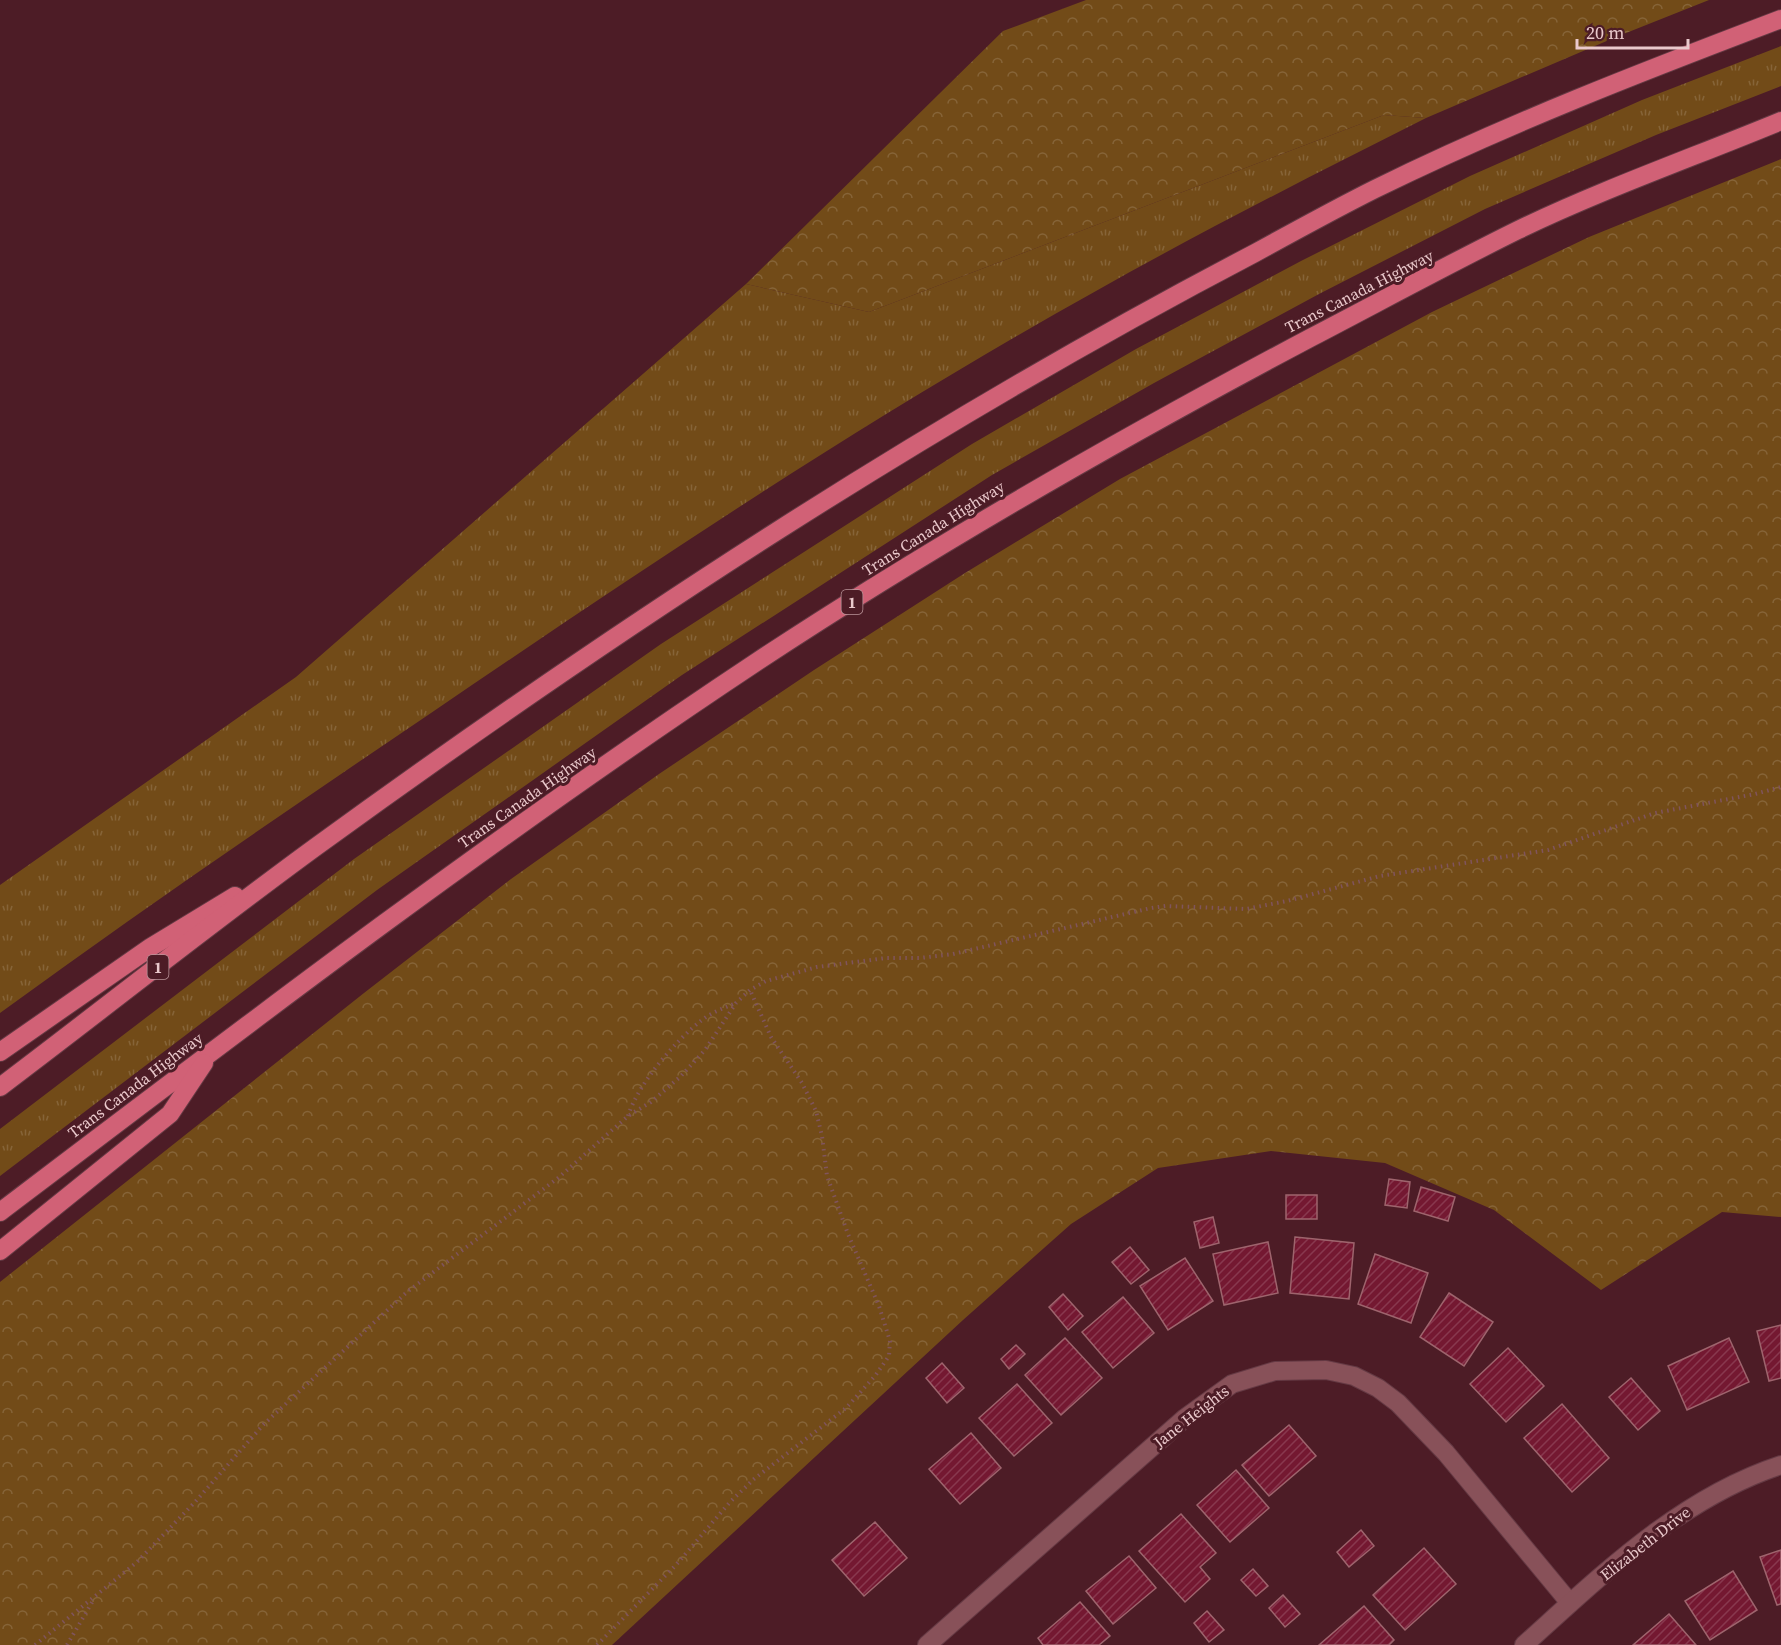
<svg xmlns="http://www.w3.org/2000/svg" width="1781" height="1645" font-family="'Source Serif 4',serif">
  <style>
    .grass { fill: url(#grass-tufts) }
    .forest { fill: url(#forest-crowns) }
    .building { fill: url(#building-hatch); stroke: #9e646d; stroke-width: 1.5 }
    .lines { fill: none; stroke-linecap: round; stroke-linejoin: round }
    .minor-casing { stroke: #653a44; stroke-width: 20 }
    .highway-casing { stroke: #653a44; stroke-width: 20 }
    .path { stroke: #80545c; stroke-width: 4; stroke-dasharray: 1.5 4.5; stroke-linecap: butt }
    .minor { stroke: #885159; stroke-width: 18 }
    .highway { stroke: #d16176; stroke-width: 18 }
    .labels { text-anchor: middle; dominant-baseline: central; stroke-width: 6; stroke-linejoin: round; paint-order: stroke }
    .shield { fill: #4d1c26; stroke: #bb959a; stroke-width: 1.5 }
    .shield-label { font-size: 15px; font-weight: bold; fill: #eac9cc }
    .street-label { font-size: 16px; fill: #eac9cc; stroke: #4d1c26 }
  </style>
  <defs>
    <pattern id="grass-tufts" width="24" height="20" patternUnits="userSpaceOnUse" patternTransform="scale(1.5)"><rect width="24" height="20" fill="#724b18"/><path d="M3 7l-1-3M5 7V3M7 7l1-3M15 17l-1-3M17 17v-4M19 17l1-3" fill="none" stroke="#866438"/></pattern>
    <pattern id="forest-crowns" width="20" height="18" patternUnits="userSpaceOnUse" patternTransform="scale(1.5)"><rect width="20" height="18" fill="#724b18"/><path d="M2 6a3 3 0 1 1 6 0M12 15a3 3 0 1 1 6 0" fill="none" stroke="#866438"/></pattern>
    <pattern id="building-hatch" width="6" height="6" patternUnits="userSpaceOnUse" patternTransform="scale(1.5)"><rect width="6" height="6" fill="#741831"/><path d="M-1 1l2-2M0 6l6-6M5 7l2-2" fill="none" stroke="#88384e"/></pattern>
  </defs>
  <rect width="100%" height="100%" fill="#4d1c26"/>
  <g class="grass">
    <path d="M1781,46v40l-125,49 -171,74 -166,85 -165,89 -162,92 -310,200 -305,215 -377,286v-47l354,-270 307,-215 311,-200 164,-95 165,-88 169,-85 172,-76z"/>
    <path d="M1384,115l42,3c-111,56 -222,112 -330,173 -230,128 -448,274 -665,422 -145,98 -290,197 -431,300v-128l296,-208 450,-393 123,28z"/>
  </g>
  <g class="forest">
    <path d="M1086,0h623l-93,37 -190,81 -42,-3 -515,197 -123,-28 257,-253z"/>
    <path d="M1781,159v1058l-59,-5 -121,78 -107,-80 -109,-47 -114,-12 -113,17 -87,56 -108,96 -351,325h-612v-363l364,-289 147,-114 148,-105 155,-104 151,-97 155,-94 312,-167 157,-75z"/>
  </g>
  <g class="building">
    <path d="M1389,1179l21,3 -3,26 -22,-3z"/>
    <path d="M1421,1187l34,10 -7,24 -34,-10z"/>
    <rect x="1286" y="1195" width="31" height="24"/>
    <path d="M1213,1217l6,26 -19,5 -6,-26z"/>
    <path d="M1295,1237l59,6 -5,56 -59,-6z"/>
    <path d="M1268,1242l10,51 -54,12 -11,-51z"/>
    <path d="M1130,1247l19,23 -18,14 -19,-22z"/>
    <path d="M1375,1254l53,19 -17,50 -53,-19z"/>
    <path d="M1185,1258l28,43 -45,29 -28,-44z"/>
    <path d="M1449,1293l44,29 -29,44 -44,-29z"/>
    <path d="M1063,1294l20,22 -15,14 -19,-23z"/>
    <path d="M1123,1297l31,36 -41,35 -31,-36z"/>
    <path d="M1781,1325v53l-12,3 -12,-50z"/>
    <path d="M1065,1338l37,40 -41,37 -36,-40z"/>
    <path d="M1729,1338l20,44 -62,28 -19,-44z"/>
    <path d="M1016,1345l9,9 -16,15 -8,-10z"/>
    <path d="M1508,1348l36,38 -38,36 -36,-38z"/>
    <path d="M942,1363l22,25 -17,15 -21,-25z"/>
    <path d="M1631,1378l29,33 -22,19 -29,-33z"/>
    <path d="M1017,1384l35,39 -38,33 -35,-38z"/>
    <path d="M1562,1404l47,54 -37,34 -48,-54z"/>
    <path d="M1289,1425l27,31 -47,40 -27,-31z"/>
    <path d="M971,1433l30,35 -41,36 -31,-35z"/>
    <path d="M1236,1470l33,38 -39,34 -33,-37z"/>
    <path d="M1181,1514l35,39 -16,14 10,12 -25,23 -46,-51z"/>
    <path d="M875,1522l32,36 -43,38 -32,-36z"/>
    <path d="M1361,1530l13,16 -25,21 -12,-15z"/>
    <path d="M1424,1548l32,36 -51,46 -32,-35z"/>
    <path d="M1781,1550v54l-4,1 -17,-48z"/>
    <path d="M1129,1556l27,32 -43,36 -27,-33z"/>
    <path d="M1253,1569l15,17 -12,10 -15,-16z"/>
    <path d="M1733,1571l24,39 -47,30 -25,-39z"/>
    <path d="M1283,1595l17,19 -15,13 -16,-19z"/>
    <path d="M1080,1602l30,34 -11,9h-56l-5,-7z"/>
    <path d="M1364,1606l30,34 -5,5h-70z"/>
    <path d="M1207,1611l17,19 -15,12 -15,-19z"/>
    <path d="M1669,1614l27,31h-63z"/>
  </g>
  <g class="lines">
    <g class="minor-casing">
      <g id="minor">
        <path d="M927,1645l258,-227 47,-34 43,-13 51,-1 28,6 24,12 20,15 48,50 124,150"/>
        <path d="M1524,1645c78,-70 156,-147 257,-180"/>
      </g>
    </g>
    <g class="highway-casing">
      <g id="highway">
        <path d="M0,1052l151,-105 84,-51"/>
        <path d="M0,1087c106,-80 210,-163 317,-241 300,-218 609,-421 938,-593 40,-22 80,-44 120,-64 132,-65 269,-118 406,-170"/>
        <path d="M0,1212c249,-189 497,-378 758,-551 179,-118 365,-224 554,-324 69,-36 137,-73 206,-107 85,-41 176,-73 263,-109"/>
        <path d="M0,1251l170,-137 34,-51"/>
      </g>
    </g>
    <g class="path">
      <path d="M628,1116c10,-32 47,-75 74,-96 10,-8 22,-12 34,-17"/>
      <path d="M35,1645l102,-83 58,-60 69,-78 143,-132 151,-114 70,-62 23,-14 29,-25 25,-27 31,-47 14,-13 16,-9 51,-14 69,-9h34l33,-4 198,-46 15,-2 80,3 41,-8 93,-25 168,-26 107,-37 100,-19 26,-7"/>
      <path d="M67,1645l27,-46"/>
      <path d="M597,1645l79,-80 54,-63 24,-23 92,-71 29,-32 14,-20 1,-15 -11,-35 -31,-72 -21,-58 -5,-40 -6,-25 -14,-28 -31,-46 -21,-47"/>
    </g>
    <use href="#minor" class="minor"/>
    <use href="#highway" class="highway"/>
  </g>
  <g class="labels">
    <g class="shield">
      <rect x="841.5" y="590" width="21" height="24" rx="4.5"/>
      <rect x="147.5" y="955" width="21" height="24" rx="4.5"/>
    </g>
    <g class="shield-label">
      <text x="852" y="602">1</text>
      <text x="158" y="967">1</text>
    </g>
    <g class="street-label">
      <text transform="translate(1359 291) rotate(-27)">Trans Canada Highway</text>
      <text transform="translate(933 528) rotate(-32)">Trans Canada Highway</text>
      <text transform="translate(527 797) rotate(-35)">Trans Canada Highway</text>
      <text transform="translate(135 1085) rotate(-37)">Trans Canada Highway</text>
      <text transform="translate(1191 1416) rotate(-38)">Jane Heights</text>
      <text transform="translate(1645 1543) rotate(-38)">Elizabeth Drive</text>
    </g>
  </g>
  <path d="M1577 39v9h111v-9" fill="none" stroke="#eac9cc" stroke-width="3"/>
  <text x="1586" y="39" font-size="18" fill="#eac9cc" stroke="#4d1c26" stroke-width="4.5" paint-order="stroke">20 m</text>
</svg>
